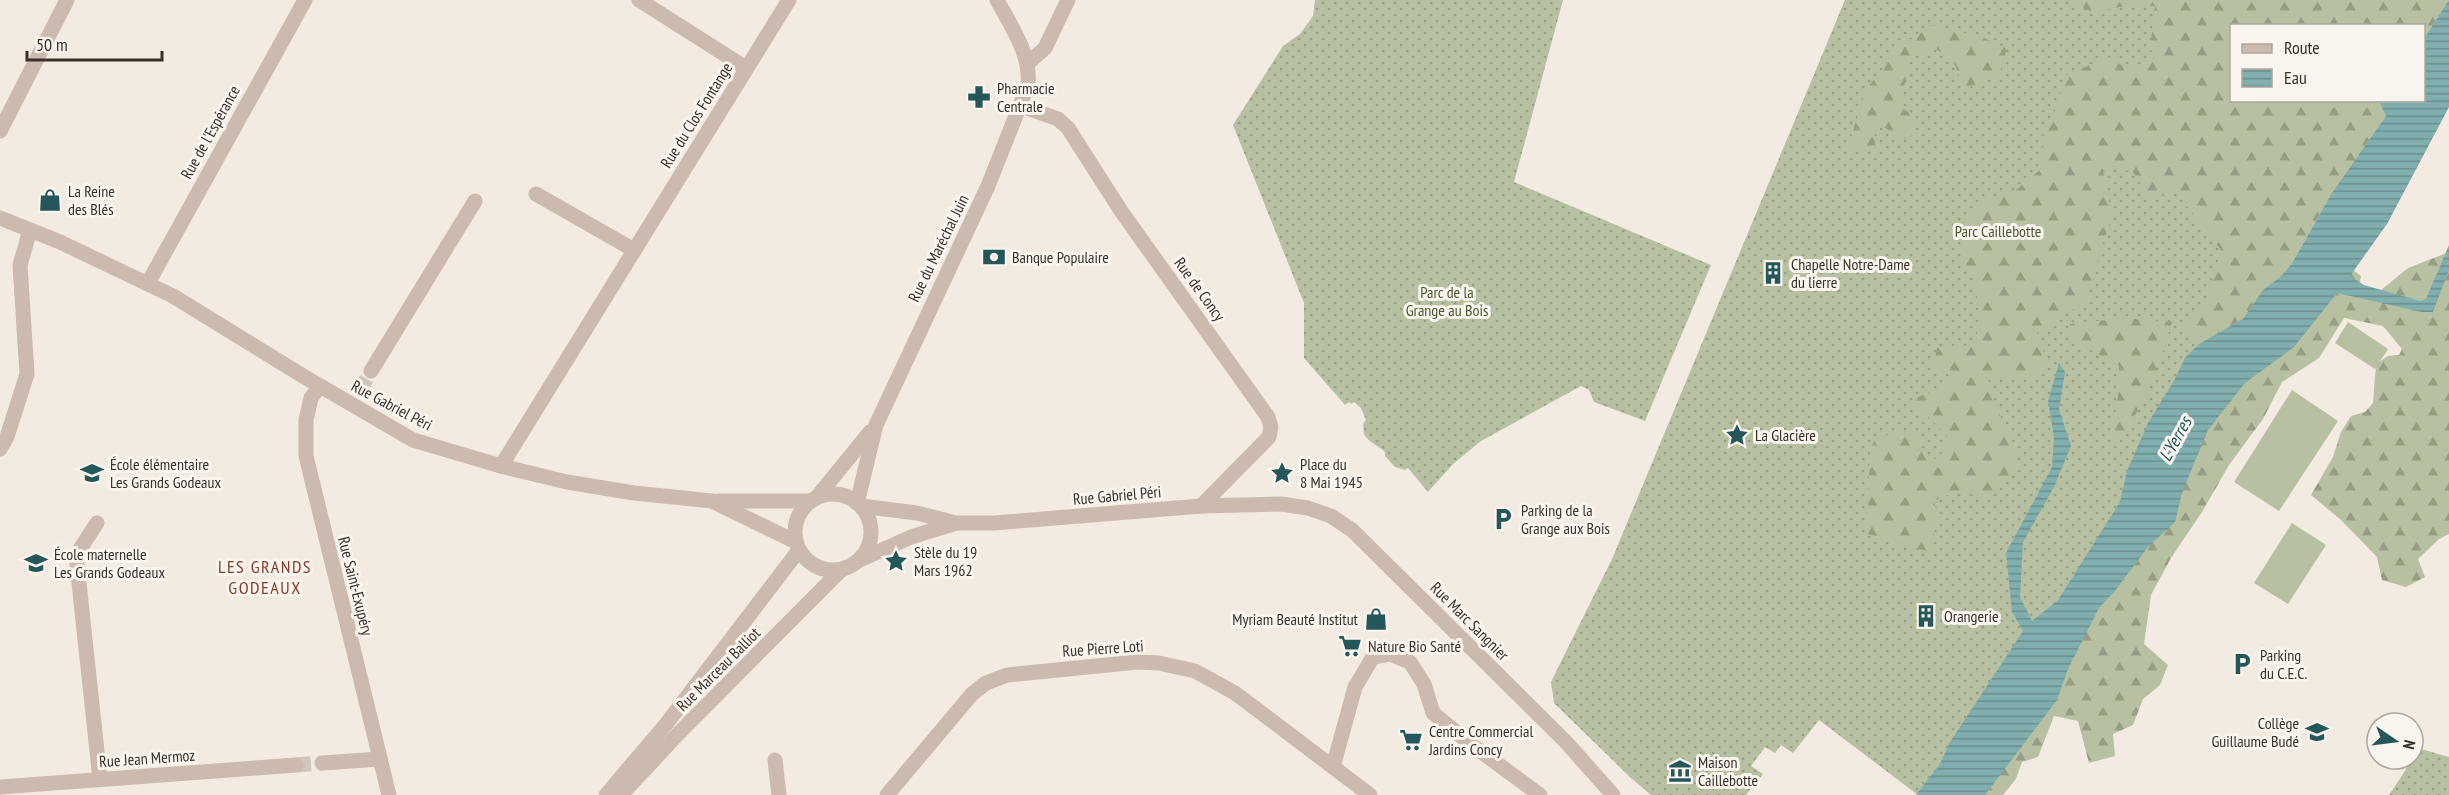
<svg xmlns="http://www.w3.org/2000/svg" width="2449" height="795" font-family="'PT Sans Narrow',sans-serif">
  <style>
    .grass { fill: url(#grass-dots) }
    .forest { fill: url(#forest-firs) }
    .garden { fill: #b7c1a2 }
    .water { fill: url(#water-rules) }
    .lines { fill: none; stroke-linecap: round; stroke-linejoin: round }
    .minor-tunnel { stroke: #cec5bd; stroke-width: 15; stroke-dasharray: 15 8; stroke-linecap: butt }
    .minor { stroke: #cbbaad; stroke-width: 15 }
    .labels { text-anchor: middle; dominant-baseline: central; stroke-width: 6; stroke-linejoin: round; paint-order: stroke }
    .poi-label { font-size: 16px; fill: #39302c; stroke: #faf4ee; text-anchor: start }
    .street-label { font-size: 16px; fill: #39302c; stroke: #faf4ee }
    .park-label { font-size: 16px; fill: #495730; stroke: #faf4ee }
    .water-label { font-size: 18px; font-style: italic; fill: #235759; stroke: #faf4ee }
    .neighbourhood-label { font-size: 18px; letter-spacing: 1.5px; fill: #853c28; stroke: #faf4ee }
  </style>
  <defs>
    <pattern id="grass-dots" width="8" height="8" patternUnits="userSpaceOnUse" patternTransform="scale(1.5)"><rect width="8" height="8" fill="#b7c1a2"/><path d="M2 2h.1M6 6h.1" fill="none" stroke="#969d84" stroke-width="1.8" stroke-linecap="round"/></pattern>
    <pattern id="forest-firs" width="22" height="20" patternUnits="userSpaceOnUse" patternTransform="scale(1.5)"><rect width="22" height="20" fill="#b7c1a2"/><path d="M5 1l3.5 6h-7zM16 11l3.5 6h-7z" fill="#969d84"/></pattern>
    <pattern id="water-rules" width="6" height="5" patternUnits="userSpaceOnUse" patternTransform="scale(1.5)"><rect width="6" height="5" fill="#81aeae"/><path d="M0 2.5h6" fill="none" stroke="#6b8e8e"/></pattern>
  </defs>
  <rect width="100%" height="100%" fill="#f3eae1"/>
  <g class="grass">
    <path d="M1315,0h248l-49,182 197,83 -66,156 -51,-19 -5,-12 -8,-4 -100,55 -28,23 -25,28 -20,-24 -3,2 -10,-3 -10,-11v-4c-6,-6 -17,-10 -21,-18 -1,-3 0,-7 -1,-10l3,-4 -5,-12 -7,-6 -3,2 -2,-2 -4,3 -41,-47v-55l-71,-178 50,-79 17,-12 13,-18z"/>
    <path d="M1845,0h604l-25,48v-22h-192v74l165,1 -269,394 -66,104 -117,163 -27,33 -99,-75 -26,33 -12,-8 -6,8 -10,-6 -14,19 12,8 -17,21h-95l-20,-17 -77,-75 -3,-21 61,-123z"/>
    <path d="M2414,747l35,10v38h-60l16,-24 5,-12h3z"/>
  </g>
  <g class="forest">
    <path d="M2072,0h377l-25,39v-13h-192v74l147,1 7,15 -54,77 -40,70 -12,14 -17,13 -20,29 -44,25 -16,-18 6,-11 18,-17 14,-48 -45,-58 -27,5 -16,-25 -31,-6 10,49 -27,87 -48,30 11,32 -19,17 -16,-4h-25l6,26 23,48 -4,23 -25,27 -26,-12 -28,12 4,16 -8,35c-11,-3 -59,-15 -63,-19l3,-83 6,-13 36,-7 6,8 5,17 14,4 14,-19 -22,-23 -16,-8 3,-11 32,-14 2,-10 -17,-6 4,-20 36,-3 7,-22 -5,-42 -14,-22v-37l21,-21 34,-11 25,-21 3,-38 13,-24 8,-31 43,-19c17,12 30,16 47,1l-5,-10 5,-42 -20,-2 -43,9z"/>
    <path d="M1932,24l17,8 25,2 33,14 -8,27 -35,14 -11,-29 -17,-11 -24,6 -13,51 15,10 -1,19 -11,4 -20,-13 -8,3 2,20 -13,4 -15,-5 17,-57 34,-43z"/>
    <path d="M2449,252v282l-10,5 -21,20 7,18 -19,10 -24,-7 -5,-23 -37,-38 -29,-24 22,-38 8,-25 10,-16 14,-4 8,-9 3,-39 12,-8 11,-1 3,-6 -19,-23 -39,-8 -25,40 -37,24 -19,37 -34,46 -27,47 -31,46 -20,37 -7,49 24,21 -8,20 -17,14 -10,26 -20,9 2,22 -26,7 -11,-42 -24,-5 -16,41 -16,5 -6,17 -13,16h-33l214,-355 164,-174 13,10 -2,12 22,2 27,-22z"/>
    <path d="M2125,318l47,4c-13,44 -28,85 -55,122l-7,-8 8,-38 1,-32 -51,-29 2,-13z"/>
  </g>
  <g class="garden">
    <path d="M2348,322l40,27 -13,20 -40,-26z"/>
    <path d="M2292,390l46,31 -59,90 -45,-29z"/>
    <path d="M2292,523l34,22 -38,59 -34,-21z"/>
  </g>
  <path class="water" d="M2449,0v107l-62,117 -37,52 14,9 56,16 6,-2 23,-54v25l-16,42h-11l-85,-19 -43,54 -49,36 -37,47 -26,63 -7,29 -27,25 -34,45 -15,16 -31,61 -11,31 -72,95h-69l24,-31 10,-22 73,-111 -11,-19 -6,-59 46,-86 2,-30 -6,-36 11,-38 6,9 -6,37 12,37 -17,41 -31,55 -3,55 12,24 26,-21 62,-98 7,-31 21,-48 27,-44 10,-21 14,-14 44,-25 20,-29 17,-13 12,-14 40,-70 54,-77 -7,-15 45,-1v-61z"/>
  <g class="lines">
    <g class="minor-tunnel">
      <path d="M359,392l12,-21"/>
      <path d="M296,765l26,-2"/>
    </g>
    <g class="minor">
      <path d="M639,0l107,68"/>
      <path d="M1027,64l18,-16 23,-48"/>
      <path d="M1021,106l37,13 10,9 53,83 147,206 3,10 -2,10 -68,69"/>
      <path d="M0,131l67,-131"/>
      <path d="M536,194l98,56"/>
      <path d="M0,218l60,24 113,54 130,80 110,64 88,26 66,16 67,11 78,8 84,41"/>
      <path d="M148,283l157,-283"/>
      <path d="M371,371l104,-170"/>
      <path d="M320,386l-9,12 -5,22v36l83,339"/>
      <path d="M0,449l7,-12 20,-63 -7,-109 10,-35"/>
      <path d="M501,466l288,-466"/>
      <circle cx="833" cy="532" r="38"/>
      <path d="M817,497l53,-65"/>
      <path d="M718,501h93"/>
      <path d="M857,503l19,-78 112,-239 40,-101c3,-31 -17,-59 -31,-85"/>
      <path d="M861,506l56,7 39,10h38l207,-17 80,-2 27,4 23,8 21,14 214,212 47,53"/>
      <path d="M97,523l-21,32 24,224"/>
      <path d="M860,560l51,-23 45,-14"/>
      <path d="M775,760l4,35"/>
      <path d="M322,763l58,-4"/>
      <path d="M1333,767l22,-80 18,-30 17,-3 20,8 14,22 9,29 35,29 72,53"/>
      <path d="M0,787l296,-22"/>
      <path d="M606,795l61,-72 132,-173"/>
      <path d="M621,795l56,-60 164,-165"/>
      <path d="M887,795l85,-101 14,-11 21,-8 130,-13 22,1 36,8 40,22 135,102"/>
    </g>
  </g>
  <defs>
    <g id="pharmacy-bare" transform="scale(1.8)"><path d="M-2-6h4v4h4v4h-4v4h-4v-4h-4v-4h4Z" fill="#235759" stroke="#faf4ee" stroke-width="2.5" paint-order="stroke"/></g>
    <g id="shop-bare" transform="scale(1.8)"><path d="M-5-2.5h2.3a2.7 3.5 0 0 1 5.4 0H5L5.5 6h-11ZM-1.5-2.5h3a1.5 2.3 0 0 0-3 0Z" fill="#235759" stroke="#faf4ee" stroke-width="2.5" paint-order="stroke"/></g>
    <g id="bank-bare" transform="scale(1.8)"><path d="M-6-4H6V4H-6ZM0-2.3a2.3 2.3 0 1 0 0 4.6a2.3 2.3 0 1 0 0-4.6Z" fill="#235759" stroke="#faf4ee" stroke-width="2.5" paint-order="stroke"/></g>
    <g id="building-bare" transform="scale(1.8)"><path d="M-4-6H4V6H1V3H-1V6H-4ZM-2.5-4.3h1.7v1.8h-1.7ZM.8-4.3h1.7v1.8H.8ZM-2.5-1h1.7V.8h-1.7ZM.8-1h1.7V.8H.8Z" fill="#235759" stroke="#faf4ee" stroke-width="2.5" paint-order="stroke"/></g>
    <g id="sight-bare" transform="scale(1.8)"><path d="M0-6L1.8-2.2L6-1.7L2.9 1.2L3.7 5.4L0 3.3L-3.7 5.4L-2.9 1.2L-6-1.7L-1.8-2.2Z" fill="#235759" stroke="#faf4ee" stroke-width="2.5" paint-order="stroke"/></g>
    <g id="school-bare" transform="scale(1.8)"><path d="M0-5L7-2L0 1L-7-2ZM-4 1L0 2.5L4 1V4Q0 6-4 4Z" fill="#235759" stroke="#faf4ee" stroke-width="2.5" paint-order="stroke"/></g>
    <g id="parking-bare" transform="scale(1.8)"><path d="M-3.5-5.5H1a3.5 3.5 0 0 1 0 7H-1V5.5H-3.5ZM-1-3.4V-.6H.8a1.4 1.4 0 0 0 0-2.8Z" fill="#235759" stroke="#faf4ee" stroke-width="2.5" paint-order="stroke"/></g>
    <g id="supermarket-bare" transform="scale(1.8)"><path d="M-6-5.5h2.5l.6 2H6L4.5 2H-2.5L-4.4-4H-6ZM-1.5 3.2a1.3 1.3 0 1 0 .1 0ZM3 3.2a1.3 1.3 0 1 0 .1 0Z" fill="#235759" stroke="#faf4ee" stroke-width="2.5" paint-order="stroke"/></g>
    <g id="museum-bare" transform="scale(1.8)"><path d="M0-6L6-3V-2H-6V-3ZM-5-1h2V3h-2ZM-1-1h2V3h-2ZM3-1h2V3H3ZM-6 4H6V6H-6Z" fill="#235759" stroke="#faf4ee" stroke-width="2.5" paint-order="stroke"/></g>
  </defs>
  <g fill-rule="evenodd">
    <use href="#pharmacy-bare" x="979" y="97"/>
    <use href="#shop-bare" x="50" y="200"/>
    <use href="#bank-bare" x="994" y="257"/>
    <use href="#building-bare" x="1773" y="273"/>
    <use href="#sight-bare" x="1737" y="435"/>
    <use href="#school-bare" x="92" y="473"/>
    <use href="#sight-bare" x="1282" y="473"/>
    <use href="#parking-bare" x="1503" y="519"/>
    <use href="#sight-bare" x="896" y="561"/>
    <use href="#school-bare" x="36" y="563"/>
    <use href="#building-bare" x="1926" y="616"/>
    <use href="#shop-bare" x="1376" y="619"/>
    <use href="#supermarket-bare" x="1350" y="646"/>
    <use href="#parking-bare" x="2242" y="664"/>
    <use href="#school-bare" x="2317" y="732"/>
    <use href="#supermarket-bare" x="1411" y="740"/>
    <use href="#museum-bare" x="1680" y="771"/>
  </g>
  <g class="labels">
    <g class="poi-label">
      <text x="997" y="88">Pharmacie<tspan x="997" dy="18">Centrale</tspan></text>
      <text x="68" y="191">La Reine<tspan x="68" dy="18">des Blés</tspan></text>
      <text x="1012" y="257">Banque Populaire</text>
      <text x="1791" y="264">Chapelle Notre-Dame<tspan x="1791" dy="18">du lierre</tspan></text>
      <text x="1755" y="435">La Glacière</text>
      <text x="110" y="464">École élémentaire<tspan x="110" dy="18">Les Grands Godeaux</tspan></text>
      <text x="1300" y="464">Place du<tspan x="1300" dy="18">8 Mai 1945</tspan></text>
      <text x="1521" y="510">Parking de la<tspan x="1521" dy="18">Grange aux Bois</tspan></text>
      <text x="914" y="552">Stèle du 19<tspan x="914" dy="18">Mars 1962</tspan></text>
      <text x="54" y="554">École maternelle<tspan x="54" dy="18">Les Grands Godeaux</tspan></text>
      <text x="1944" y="616">Orangerie</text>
      <text x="1358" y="619" text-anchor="end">Myriam Beauté Institut</text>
      <text x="1368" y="646">Nature Bio Santé</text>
      <text x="2260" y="655">Parking<tspan x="2260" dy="18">du C.E.C.</tspan></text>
      <text x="2299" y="723" text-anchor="end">Collège<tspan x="2299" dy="18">Guillaume Budé</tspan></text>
      <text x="1429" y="731">Centre Commercial<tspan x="1429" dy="18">Jardins Concy</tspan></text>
      <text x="1698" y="762">Maison<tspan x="1698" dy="18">Caillebotte</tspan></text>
    </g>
    <g class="street-label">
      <text transform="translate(696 115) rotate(-58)">Rue du Clos Fontange</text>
      <text transform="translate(210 132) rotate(-61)">Rue de l'Espérance</text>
      <text transform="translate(938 248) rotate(-64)">Rue du Maréchal Juin</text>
      <text transform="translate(1200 289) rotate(54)">Rue de Concy</text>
      <text transform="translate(392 405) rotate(28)">Rue Gabriel Péri</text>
      <text transform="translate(1117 495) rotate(-5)">Rue Gabriel Péri</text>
      <text transform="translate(356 586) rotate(76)">Rue Saint-Exupéry</text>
      <text transform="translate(1470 621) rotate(45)">Rue Marc Sangnier</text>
      <text transform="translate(1103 648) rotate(-4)">Rue Pierre Loti</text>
      <text transform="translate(718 669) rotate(-45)">Rue Marceau Balliot</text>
      <text transform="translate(147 758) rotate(-4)">Rue Jean Mermoz</text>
    </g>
    <g class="park-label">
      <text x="1998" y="231">Parc Caillebotte</text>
      <text x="1447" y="292">Parc de la<tspan x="1447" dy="18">Grange au Bois</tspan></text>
    </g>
    <g class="water-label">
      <text transform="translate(2175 439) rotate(-61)">L'Yerres</text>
    </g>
    <g class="neighbourhood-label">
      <text x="265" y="566">LES GRANDS<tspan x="265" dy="21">GODEAUX</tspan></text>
    </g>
  </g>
  <rect x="2230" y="24" width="195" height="78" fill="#faf4ee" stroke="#ada6a0" stroke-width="1.5"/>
  <rect x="2242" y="44" width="30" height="9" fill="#cbbaad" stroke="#ada6a0" stroke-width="1.5"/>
  <text x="2284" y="54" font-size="18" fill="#39302c">Route</text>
  <rect x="2242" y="69" width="30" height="18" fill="url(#water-rules)" stroke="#ada6a0" stroke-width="1.5"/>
  <text x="2284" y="84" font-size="18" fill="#39302c">Eau</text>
  <g transform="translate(2395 741) rotate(104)"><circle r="28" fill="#faf4ee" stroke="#ada6a0" stroke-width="1.5"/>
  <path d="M0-4.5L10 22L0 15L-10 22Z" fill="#235759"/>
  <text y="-9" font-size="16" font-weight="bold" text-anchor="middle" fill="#39302c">N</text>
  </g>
  <path d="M27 51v9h135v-9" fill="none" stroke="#39302c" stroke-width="3"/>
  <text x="36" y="51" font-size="18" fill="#39302c" stroke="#faf4ee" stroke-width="4.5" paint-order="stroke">50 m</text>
</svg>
